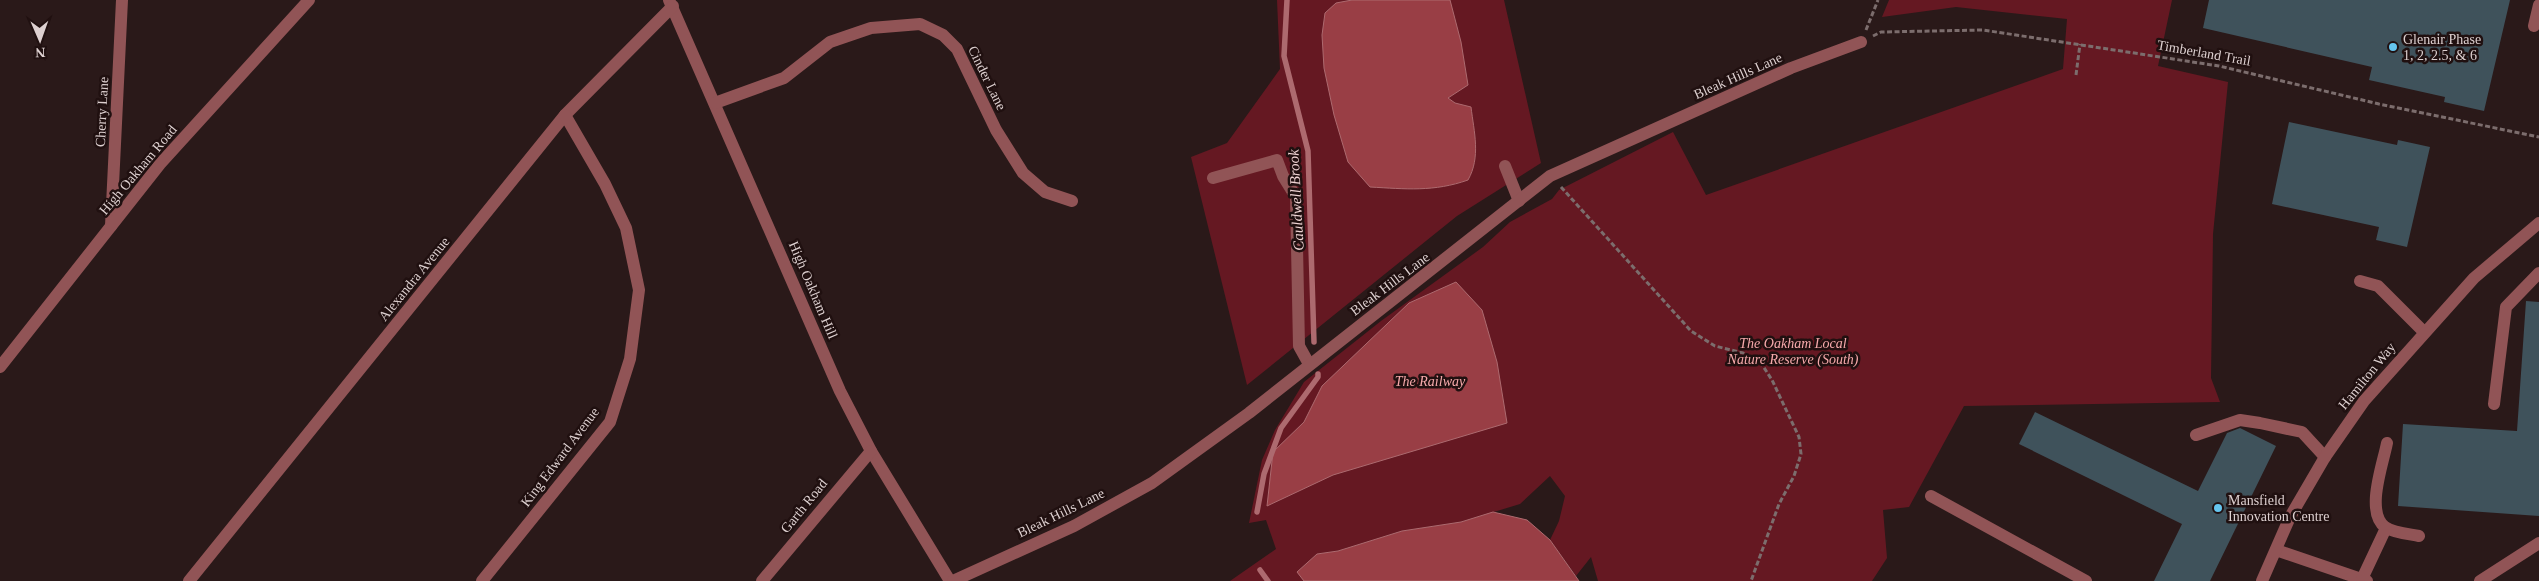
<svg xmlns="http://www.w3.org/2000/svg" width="2539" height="581" font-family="Georgia,serif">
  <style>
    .green { fill: #651822 }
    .water { fill: #993e45; stroke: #ad6a6f }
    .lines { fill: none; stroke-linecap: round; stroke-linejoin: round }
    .stream { stroke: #ad6a6f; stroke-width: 5.5 }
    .building { fill: #3f525b }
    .path { stroke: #7c6d6d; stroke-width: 3; stroke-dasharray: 5 2.5; stroke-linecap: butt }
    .minor { stroke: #915456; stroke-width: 12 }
    .poi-dot { fill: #65c5ee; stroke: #201010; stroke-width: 2 }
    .labels { text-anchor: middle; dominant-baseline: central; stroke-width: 5; stroke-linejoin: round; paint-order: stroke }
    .poi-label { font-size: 14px; fill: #ddd0d0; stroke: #201010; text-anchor: start }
    .street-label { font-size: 14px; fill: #ddd0d0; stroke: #201010 }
    .park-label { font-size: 14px; font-style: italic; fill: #f6a9ab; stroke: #201010 }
    .water-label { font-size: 15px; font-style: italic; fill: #f0d5d5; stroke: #201010 }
  </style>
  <rect width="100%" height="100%" fill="#2a1919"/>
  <g class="green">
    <path d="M1277,0h227l37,163 -84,53 -210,169 -56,-228 36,-14 53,-74z"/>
    <path d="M1889,0h283l-14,66 70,16 -15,152 -2,144 9,24 -256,4 -55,101 -26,3 4,48 -15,23h-274l-7,-24 -15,19 -26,-36 9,-19 6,-25 -15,-20 -30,28 -59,18 -59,9 -64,20 -21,3 -19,18 6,9h-74l46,-32 -10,-29 -17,3 13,-63 13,-30 29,-48 77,-61 102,-74 27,-25 42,-23 7,-9 114,-58 33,63 357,-126 4,-50 -111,-12 -74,10z"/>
  </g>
  <g class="water">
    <path d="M1352,0h98l11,42 7,43 -20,13 7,5 16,4c3,25 10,50 -3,73 -34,12 -62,9 -98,7l-22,-25 -14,-47 -10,-47 -2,-33 3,-22 11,-10z"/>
    <path d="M1456,282l26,28 15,52 10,61 -174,52 -66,31 6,-54 31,-30 18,-36 87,-83z"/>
    <path d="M1493,512l34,8 23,20 29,41h-275l-7,-9 20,-18 21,-3 64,-20 59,-9z"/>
  </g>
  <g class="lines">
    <g class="stream">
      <path d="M1287,0l-3,56 24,95 6,191"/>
      <path d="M1257,512l7,-38 17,-46 37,-51v-3"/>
      <path d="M1260,570l8,11"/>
    </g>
  </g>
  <g class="building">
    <path d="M2209,0h301l-26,111 -40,-9 1,-5 -76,-17 3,-13 -169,-39z"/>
    <path d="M2289,122l108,23 1,-5 32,7 -23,100 -31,-7 3,-13 -107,-23z"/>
    <path d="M2526,301l13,1v214l-141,-10 5,-82 114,7z"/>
    <path d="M2035,412l163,79 29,-58 13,-5 36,18 -66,135h-56l28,-57 -163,-80z"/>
  </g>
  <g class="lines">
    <g class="path">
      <path d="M1866,30l12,-30"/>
      <path d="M1873,36l8,-4 102,-2 236,36 160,38 160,33"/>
      <path d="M2076,75l4,-31"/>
      <path d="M1561,187l130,144 24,15 28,7 18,10 11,17 27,57 2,17 -7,22 -15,28 -28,77"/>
    </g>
    <g class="minor">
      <path d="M669,0l171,391 31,60 79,130"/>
      <path d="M2534,26l5,-21"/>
      <path d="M715,103l69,-25 46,-36 41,-14 49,-4 23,11 14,14 39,81 27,43 22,19 27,9"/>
      <path d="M1505,166l14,35"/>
      <path d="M1213,178l64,-18 6,16 13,21 3,149 10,18"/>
      <path d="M111,226l11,-226"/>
      <path d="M2360,281l18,5 46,46"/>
      <path d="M0,367l160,-203 149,-164"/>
      <path d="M2494,404l12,-97 33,-34"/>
      <path d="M2196,435l44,-15 20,3 42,9 23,25"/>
      <path d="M2387,443c-4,21 -22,69 -2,84 9,6 24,7 34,9"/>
      <path d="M1931,496l155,85"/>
      <path d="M2276,550l91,31"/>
      <path d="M2362,579l24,-51"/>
      <path d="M189,581l376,-466 108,-109"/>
      <path d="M482,581l128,-159 20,-63 9,-69 -13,-62 -21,-44 -40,-69"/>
      <path d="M762,581l109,-130"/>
      <path d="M953,581l121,-55 78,-43 97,-70 301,-237 241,-108 70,-26"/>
      <path d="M2262,581l28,-64 35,-60 39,-56 110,-123 65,-55"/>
      <path d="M2480,581l59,-38"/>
    </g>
  </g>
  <g class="poi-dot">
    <circle cx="2393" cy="47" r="5"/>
    <circle cx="2218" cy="508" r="5"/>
  </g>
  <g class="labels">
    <g class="poi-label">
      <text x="2403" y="39">Glenair Phase<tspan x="2403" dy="16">1, 2, 2.5, &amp; 6</tspan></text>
      <text x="2228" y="500">Mansfield<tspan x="2228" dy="16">Innovation Centre</tspan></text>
    </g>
    <g class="street-label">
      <text transform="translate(2204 53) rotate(10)">Timberland Trail</text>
      <text transform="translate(1738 76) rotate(-24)">Bleak Hills Lane</text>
      <text transform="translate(987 78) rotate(64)">Cinder Lane</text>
      <text transform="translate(102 112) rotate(-87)">Cherry Lane</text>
      <text transform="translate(138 170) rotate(-50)">High Oakham Road</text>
      <text transform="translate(414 279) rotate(-51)">Alexandra Avenue</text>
      <text transform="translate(1390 284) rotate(-37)">Bleak Hills Lane</text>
      <text transform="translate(813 290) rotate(67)">High Oakham Hill</text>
      <text transform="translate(2367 376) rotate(-51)">Hamilton Way</text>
      <text transform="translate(560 457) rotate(-53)">King Edward Avenue</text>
      <text transform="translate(804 506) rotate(-51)">Garth Road</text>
      <text transform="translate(1061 513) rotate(-26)">Bleak Hills Lane</text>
    </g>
    <g class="park-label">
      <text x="1793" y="343">The Oakham Local<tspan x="1793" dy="16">Nature Reserve (South)</tspan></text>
      <text x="1430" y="381">The Railway</text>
    </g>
    <g class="water-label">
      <text transform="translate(1296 200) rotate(-93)">Cauldwell Brook</text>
    </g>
  </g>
  <g transform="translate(40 40) rotate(178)" stroke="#201010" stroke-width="4" paint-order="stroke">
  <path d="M0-4L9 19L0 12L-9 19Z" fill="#ddd0d0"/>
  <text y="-8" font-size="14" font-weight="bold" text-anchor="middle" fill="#ddd0d0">N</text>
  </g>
</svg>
